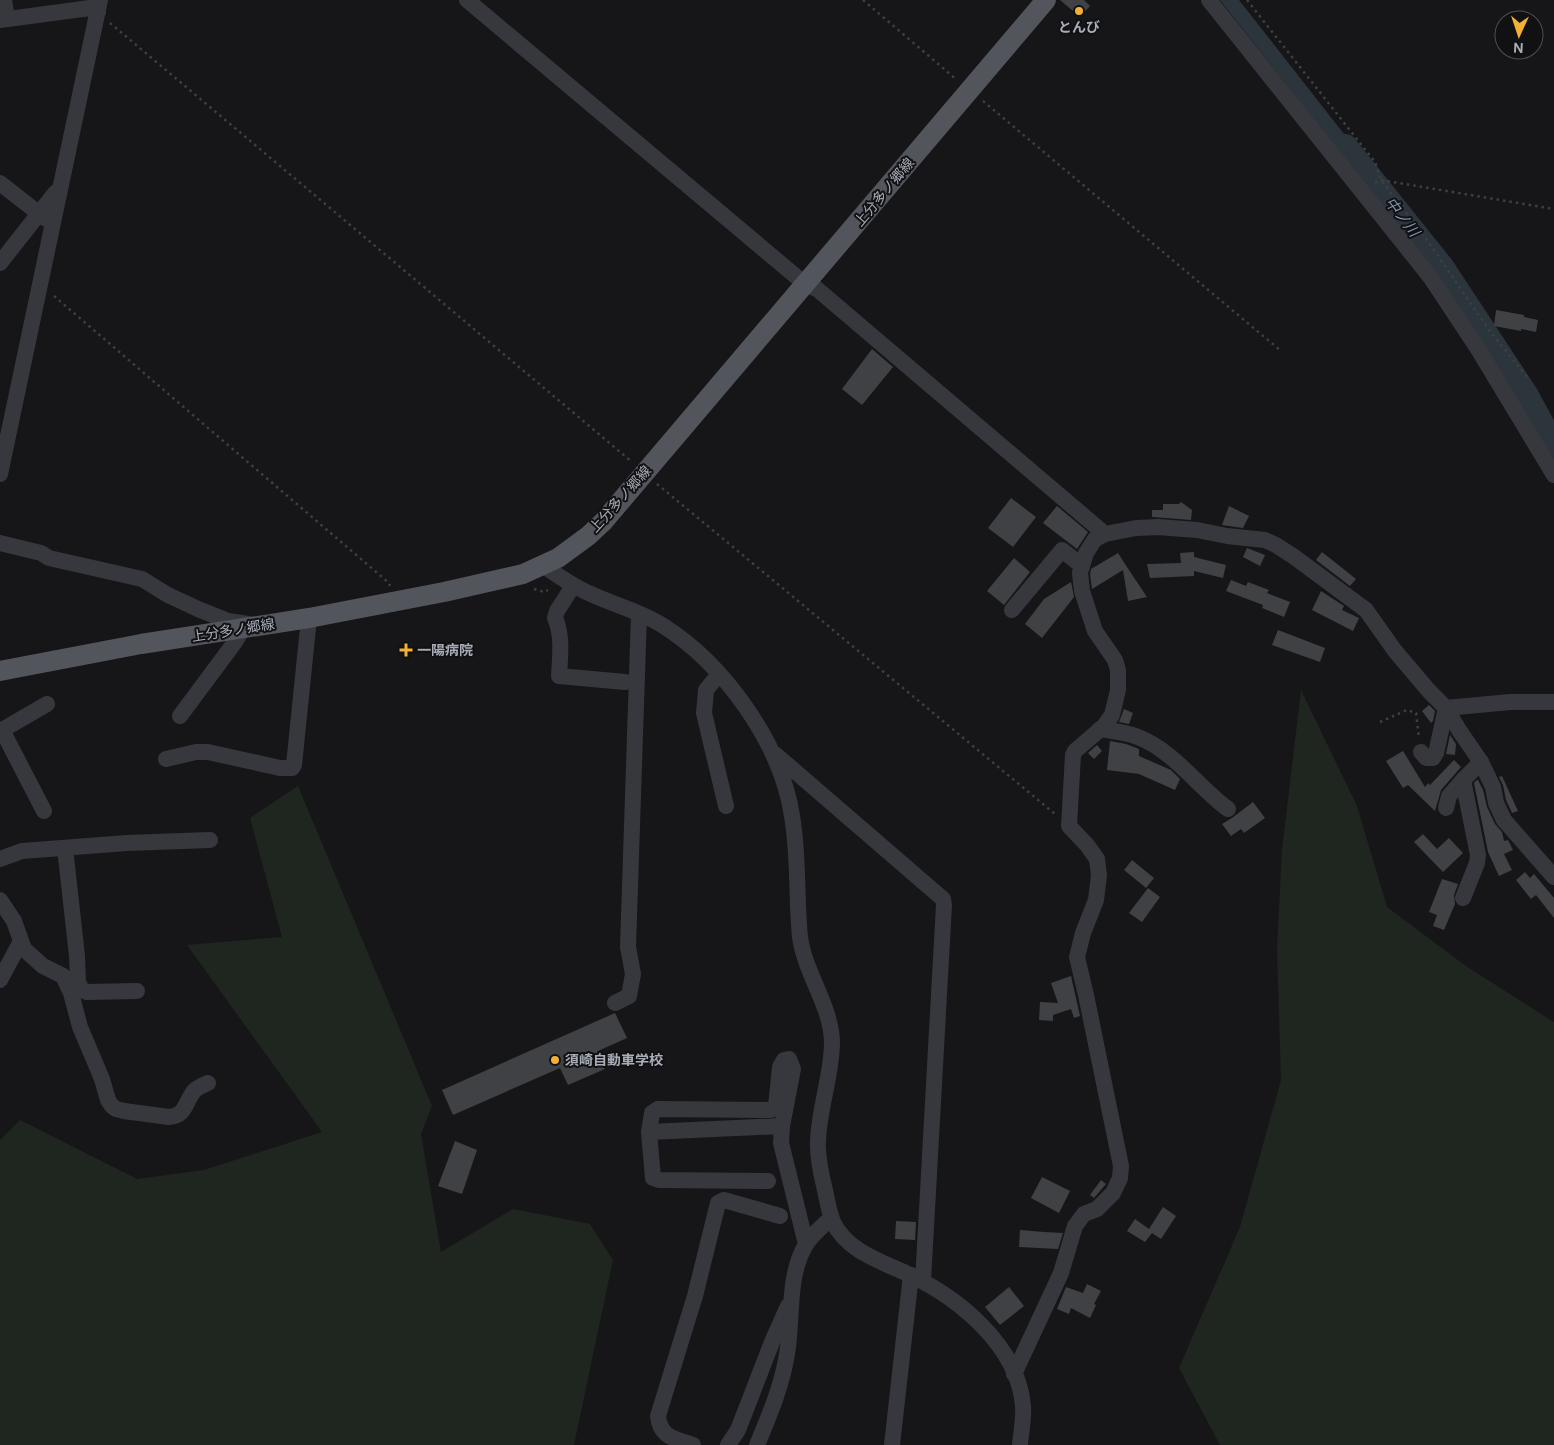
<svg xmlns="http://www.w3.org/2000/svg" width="1554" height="1445" font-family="'DM Sans','Noto Sans JP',sans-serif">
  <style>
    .green { fill: #1e261f }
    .water { fill: #2c353c }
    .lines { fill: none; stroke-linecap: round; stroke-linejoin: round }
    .river { stroke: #2c353c; stroke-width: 26 }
    .building { fill: #404145 }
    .path { stroke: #3d3f44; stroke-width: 2.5; stroke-dasharray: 2.5 4; stroke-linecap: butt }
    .minor { stroke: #37383d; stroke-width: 16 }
    .major { stroke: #53555c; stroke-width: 20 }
    .poi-dot { fill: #f2b134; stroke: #111113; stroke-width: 2 }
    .labels { text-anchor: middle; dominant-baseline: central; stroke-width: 4; stroke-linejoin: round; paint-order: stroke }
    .poi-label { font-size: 14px; font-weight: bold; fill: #a8adb8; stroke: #111113; text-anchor: start }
    .street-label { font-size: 14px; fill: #a8adb8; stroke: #111113 }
    .water-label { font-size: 15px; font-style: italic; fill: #7f9bb3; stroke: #111113 }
  </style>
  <rect width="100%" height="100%" fill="#161618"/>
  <g class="green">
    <path d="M1301,690l56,116 30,101 79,59 88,56v423h-334l-41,-77 61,-141 41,-147 -4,-131 5,-99z"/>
    <path d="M298,786l134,320 -11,28 20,118 72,-43 77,15 23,36 -39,185h-574v-305l20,-20 117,59 67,-9 118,-38 -135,-187 95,-8 -32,-119z"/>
  </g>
  <path class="water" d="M1220,0h19l134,171 -12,8z"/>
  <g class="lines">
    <path class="river" d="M1345,147l96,120 85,129 28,52"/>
  </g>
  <g class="building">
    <path d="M1060,0h24l6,6 -10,11z"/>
    <path d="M1496,310l28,5v2l14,3 -2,12 -15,-3v2l-27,-5z"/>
    <path d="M872,349l21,18 -31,38 -20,-16z"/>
    <path d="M1011,498l25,19 -23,30 -25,-19z"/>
    <path d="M1181,502l11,8 -1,10 -39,-3v-7h11v-6h16z"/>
    <path d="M1057,506l31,26 -11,17 -34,-26z"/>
    <path d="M1229,506l20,10 -6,12 -21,-3z"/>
    <path d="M1247,548l18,7 -5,11 -17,-9z"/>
    <path d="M1194,552v5l32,8 -3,13 -29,-7v5l-44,2 -3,-14 34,-1 -1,-10z"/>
    <path d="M1322,552l34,27 -6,7 -34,-26z"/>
    <path d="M1118,553l9,14 20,30 -19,4 -5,-31 -31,19 -2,-15 1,-5z"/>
    <path d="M1014,558l16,14 -26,33 -17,-14z"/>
    <path d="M1231,580l15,6 2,-4 21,8 -2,3 23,9 -6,15 -22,-9 1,-3 -37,-14z"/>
    <path d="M1071,582l3,15 -32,41 -17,-14 19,-25z"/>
    <path d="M1321,591l23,15 -2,4 17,8 -6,13 -41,-21z"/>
    <path d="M1278,630l47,18 -5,14 -48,-17z"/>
    <path d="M1429,705l6,6 -2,10 -2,2 -9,-12z"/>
    <path d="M1124,709l9,4 -4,11 -10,-2z"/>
    <path d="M1450,735l6,9 -1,11 -9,-1z"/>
    <path d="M1110,741l16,3 13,5v7l32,14 9,9 -5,11 -36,-16 -32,-4z"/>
    <path d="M1097,745l5,6 -8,8 -6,-6z"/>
    <path d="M1403,751l22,36 3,-4 2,2 24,-25 7,7 -20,23 -6,21 -27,-26 -5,3 -17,-27z"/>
    <path d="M1502,776l16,35 -6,2 -6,-13 -3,-15 -4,-8z"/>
    <path d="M1477,780h1l5,10 4,17 8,17 7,8 2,9 4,-1 5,10 -9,4 8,16 -13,6 -11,-24 -14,-69z"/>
    <path d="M1253,802l12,16 -21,15 -3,-4 -10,7 -9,-12 10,-6z"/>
    <path d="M1423,834l14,15 12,-11 14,15 -20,19 -29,-30z"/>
    <path d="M1132,860l22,18 -8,10 -22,-18z"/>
    <path d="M1525,872l5,6 4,-4 20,24v20l-18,-23 -5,4 -15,-19z"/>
    <path d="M1442,879l16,5 -4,11 1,9 -11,26 -11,-4 4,-11 -8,-3z"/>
    <path d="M1148,888l12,9 -18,25 -13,-9z"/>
    <path d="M1071,976l9,40 -6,2 -3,-9 -18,6v6l-14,-1 1,-18 18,1 -7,-20z"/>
    <path d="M615,1013l12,25 -29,13 7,18 -37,16 -8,-17 -107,47 -11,-25z"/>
    <path d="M455,1141l22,9 -15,44 -24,-8z"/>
    <path d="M1042,1177l28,14 -11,22 -28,-15z"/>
    <path d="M1101,1180l5,4 -12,14 -4,-3z"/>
    <path d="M1163,1207l13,9 -15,23 -9,-6 -7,9 -18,-11 8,-12 14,10z"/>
    <path d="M896,1221l20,1 -1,18 -20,-1z"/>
    <path d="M1020,1230l24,2 19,1 -5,16 -39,-2z"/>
    <path d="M1087,1284l14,7 -7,13 2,1 -6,13 -19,-10 -2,6 -12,-5 9,-22 17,6z"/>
    <path d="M1009,1287l15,19 -24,19 -15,-18z"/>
  </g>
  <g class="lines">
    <g class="path">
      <path d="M863,0l94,80"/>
      <path d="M1247,0l128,162 6,18 44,57 64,93 38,47"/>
      <path d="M110,23l522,439"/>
      <path d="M983,101l298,250"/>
      <path d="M1375,182l6,-2 173,29"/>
      <path d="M54,296l335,287 1,3"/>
      <path d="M657,484l398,330"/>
      <path d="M534,589l10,3 4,-2"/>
      <path d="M1380,722l27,-12 9,3 3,25"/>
    </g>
    <g class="minor">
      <path d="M4,0l3,19"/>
      <path d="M467,0l338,284 12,5 288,245"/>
      <path d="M1209,0l222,278 47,71 76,126"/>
      <path d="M0,20l90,-12 8,4"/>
      <path d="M0,183l46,36"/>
      <path d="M0,263l56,-71"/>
      <path d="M0,474l100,-474"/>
      <path d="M0,543l41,10 8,5 93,21 26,16 30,14 30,12 20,3"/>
      <path d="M544,566c15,10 30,21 47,28 23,11 49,17 71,31 62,39 119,118 130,191 7,40 4,81 8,121 5,37 31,68 32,105 0,33 -13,66 -14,99 -1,16 3,33 7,49 2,10 4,22 8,32 14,29 47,39 75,52 51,24 110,72 115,132 1,13 -2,26 -3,39"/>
      <path d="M573,586l-16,25 -2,7c8,18 5,39 4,58l66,6"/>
      <path d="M1012,610l50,-60 20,16"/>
      <path d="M719,674l-13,16 -2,23 22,93"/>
      <path d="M1446,708l64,-6h44"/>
      <path d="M180,716l55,-74 7,-12"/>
      <path d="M1100,729c12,2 26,3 38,8 36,14 59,49 90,72"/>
      <path d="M1421,752l5,6h7l3,-5 10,-45"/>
      <path d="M775,754l168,145 1,6 -21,376"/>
      <path d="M166,759l30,-7h12l72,16h12l2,-3 15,-147"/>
      <path d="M1446,808l3,-12 14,-16"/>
      <path d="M44,811l-42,-81 45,-26"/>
      <path d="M65,848l12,108 1,26 4,8 5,2 50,-1"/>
      <path d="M0,859l22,-8 105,-8 83,-3"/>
      <path d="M1463,898l14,-35 1,-8 -15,-75 18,-18"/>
      <path d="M0,900l14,21 10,28 19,17 20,10 8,17 9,34 22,52 6,21 4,6 4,3 8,2 45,6c17,-1 16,-15 25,-26 4,-4 9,-6 14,-8"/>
      <path d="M0,980l21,-39"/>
      <path d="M615,1003l14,-7 4,-22 -5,-27 11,-333"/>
      <path d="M649,1132l133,-6"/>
      <path d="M768,1181l-109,-1 -6,-2 -4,-46 3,-19 6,-4 113,1 5,-4 4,-39 4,-7 5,-1 4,10 -11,57 -1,17 25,101"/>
      <path d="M1014,1374l47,-101 14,-47 9,-12 13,-5 16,-16 7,-15 1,-12 -35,-171 -9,-38 6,-24 13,-33 3,-25 -2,-16 -10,-14 -18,-19 4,-71 2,-4 29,-25 8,-11 6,-25v-20l-3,-10 -20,-29 -13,-40 -2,-18 2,-7 4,-13 9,-14 10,-5 31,-6 22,-1 39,3 30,6 38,4 11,5 17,11 73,54 29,41 34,40 17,17 13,22 22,32 12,25 3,16 8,17 50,57"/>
      <path d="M693,1445c-17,-6 -33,-7 -35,-29l37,-120 23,-93 6,-3 56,16"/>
      <path d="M728,1445l10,-15 34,-88 16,-36"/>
      <path d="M757,1445c12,-29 25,-59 30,-91 6,-35 0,-76 18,-108 6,-11 18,-20 26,-28"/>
      <path d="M892,1445l19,-170"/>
    </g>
    <path class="major" d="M0,671l141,-27 168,-26 135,-26 79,-18 35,-16 30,-22 15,-14 443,-522"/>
  </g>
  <g class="poi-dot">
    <circle cx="1079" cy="11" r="5"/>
    <path d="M403.5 642.5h5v5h5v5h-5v5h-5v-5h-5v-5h5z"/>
    <circle cx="555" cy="1060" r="5"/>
  </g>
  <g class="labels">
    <g class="poi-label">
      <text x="1079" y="27" text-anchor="middle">とんび</text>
      <text x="417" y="650">一陽病院</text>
      <text x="565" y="1060">須崎自動車学校</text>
    </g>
    <g class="street-label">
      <text transform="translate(884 192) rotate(-50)">上分多ノ郷線</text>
      <text transform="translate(620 499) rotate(-48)">上分多ノ郷線</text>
      <text transform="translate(233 630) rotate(-9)">上分多ノ郷線</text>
    </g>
    <g class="water-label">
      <text transform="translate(1402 217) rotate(52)">中ノ川</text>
    </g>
  </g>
  <g transform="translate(1519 35) rotate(183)"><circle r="24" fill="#111113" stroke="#4d4f55"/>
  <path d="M0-4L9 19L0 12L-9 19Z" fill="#f2b134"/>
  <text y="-8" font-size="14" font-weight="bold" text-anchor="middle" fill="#a8adb8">N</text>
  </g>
</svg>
